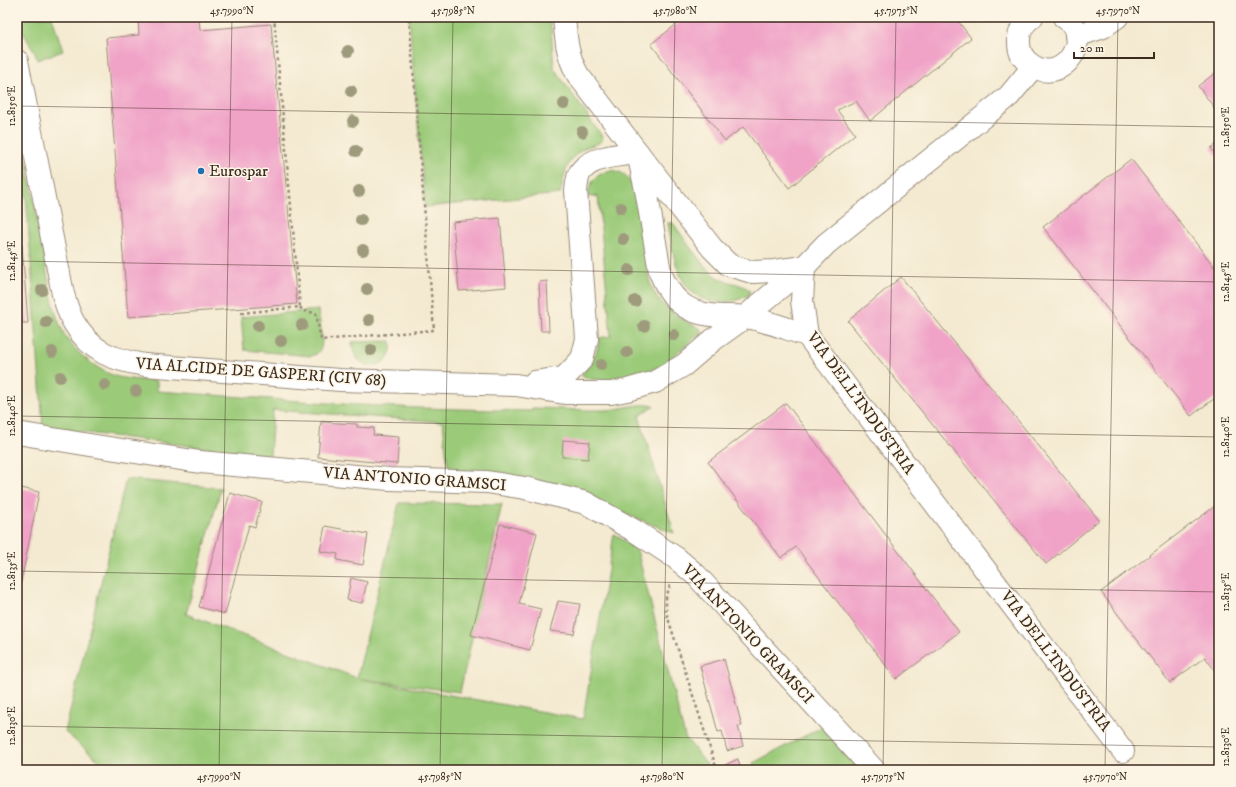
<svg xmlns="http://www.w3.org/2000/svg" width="1236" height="787" font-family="'IM FELL DW Pica',serif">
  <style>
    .green { fill: #9bcb79; stroke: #6b7a4c }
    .building { fill: #f0a3c7 }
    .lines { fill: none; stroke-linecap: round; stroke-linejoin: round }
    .street-casing { stroke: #988a78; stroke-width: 24 }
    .path { stroke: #988a78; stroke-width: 2.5; stroke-dasharray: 3 3; stroke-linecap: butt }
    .street { stroke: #fff; stroke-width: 22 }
    .tree { fill: #9e9b7d }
    .ticks { fill: none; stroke: #3b2a1e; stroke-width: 1; stroke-opacity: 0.45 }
    .poi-dot { fill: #1f6fb2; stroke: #fcf5e5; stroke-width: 1.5 }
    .labels { text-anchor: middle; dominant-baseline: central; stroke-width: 3; stroke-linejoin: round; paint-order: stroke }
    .poi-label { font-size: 16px; fill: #3b2a1e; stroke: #fcf5e5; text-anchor: start }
    .street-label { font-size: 16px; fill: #3b2a1e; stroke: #fcf5e5 }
    .neatline { fill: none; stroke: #3b2a1e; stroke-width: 1.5 }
    .ticks-label { font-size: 10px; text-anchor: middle; fill: #3b2a1e }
  </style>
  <rect width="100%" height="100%" fill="#fcf5e5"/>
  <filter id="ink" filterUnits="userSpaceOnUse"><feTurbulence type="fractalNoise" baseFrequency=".025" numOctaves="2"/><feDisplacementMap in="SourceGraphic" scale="8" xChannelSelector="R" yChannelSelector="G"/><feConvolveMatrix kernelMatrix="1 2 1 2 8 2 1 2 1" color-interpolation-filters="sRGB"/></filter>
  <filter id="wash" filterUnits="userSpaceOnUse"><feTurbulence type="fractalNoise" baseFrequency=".012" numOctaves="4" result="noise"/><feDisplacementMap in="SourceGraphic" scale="16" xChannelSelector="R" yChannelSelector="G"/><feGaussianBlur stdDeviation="0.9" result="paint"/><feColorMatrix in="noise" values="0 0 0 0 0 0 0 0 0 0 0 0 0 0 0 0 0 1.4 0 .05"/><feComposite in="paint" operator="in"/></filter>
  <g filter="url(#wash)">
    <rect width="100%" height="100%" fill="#f4ead1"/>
    <g class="green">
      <path d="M30,17h22l11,34 -26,9 -1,-5 -17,-30z"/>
      <path d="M409,17h141l4,51 47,67 2,5c-5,5 -12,5 -18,8 -20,11 -20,27 -25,46l-135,13z"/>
      <path d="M17,111c9,45 17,91 26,137 4,26 9,63 21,86 10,18 34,37 54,43 13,3 26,3 39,4v10l185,13 77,4 113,3v-3c25,0 51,3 75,2 16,-1 32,-8 47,-4l-15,10 35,117 -135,-53 -91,-11 -5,-47 -170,-12 -3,46 -182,-23 -45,-7 -17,-232h-9z"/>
      <path d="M611,170c46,5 25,92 43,122 12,20 27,27 47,37l-2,5 -37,31 -24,11 -28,4 -19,-1 -8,-2 -1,-3c9,-11 17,-22 17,-36l12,-2 -13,-140 -10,1c2,-16 7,-22 23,-27z"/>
      <path d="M668,223h5c11,15 28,42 43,53 10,8 26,6 34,15l-2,5c-7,2 -14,6 -21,6 -49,4 -53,-43 -59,-79z"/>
      <path d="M318,310c1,9 6,30 3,38 -2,5 -6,7 -10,8l-67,-6 -3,-33z"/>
      <path d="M391,341c0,3 0,6 0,9 -2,13 -20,21 -30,12 -7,-5 -8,-12 -9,-20z"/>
      <path d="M126,479l95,9 -35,126 171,64 42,-175 103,1 -42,188 -99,-13 222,40 31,-185 23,16 48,187 26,33h-601l-45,-38z"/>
      <path d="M822,727l38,43h-105l-2,-7z"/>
    </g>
    <g id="blocks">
      <g class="building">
        <path d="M138,17h61l1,13 71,-6 26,280 -169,13 -22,-279 33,-3z"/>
        <path d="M686,17h269l16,21 -101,83 -14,-20 -19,9 18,24 -66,54 -46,-61 -18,14 -74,-97z"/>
        <path d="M1219,70v44l-21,-28z"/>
        <path d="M1219,143v15l-8,-10z"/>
        <path d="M1131,159l88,114v122l-28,21 -148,-189z"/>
        <path d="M500,218l6,69 -47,4 -6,-69z"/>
        <path d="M17,245h5l6,78h-11z"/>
        <path d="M901,277l198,243 -53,44 -198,-243z"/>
        <path d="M547,281l2,50h-8l-2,-49z"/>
        <path d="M786,403l173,229 -63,47 -100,-132 -15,11 -73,-96z"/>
        <path d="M321,422l36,2v3l17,1 -1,7 26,2 -2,27 -79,-7z"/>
        <path d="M563,440l27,2 -2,17 -26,-2z"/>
        <path d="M17,487l22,5 -18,90 -4,12z"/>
        <path d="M230,493l32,9 -7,25 -6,-2 -24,89 -26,-7z"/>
        <path d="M1219,503v173l-14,-19 -35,26 -69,-91z"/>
        <path d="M500,524l37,9 -18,71 22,5 -11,41 -59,-15z"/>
        <path d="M325,526l43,8 -5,31 -26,-5 1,-6 -18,-3z"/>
        <path d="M351,578l16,4 -5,21 -15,-3z"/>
        <path d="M558,601l22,3 -6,30 -24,-3z"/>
        <path d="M724,659l18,67h-4l5,20 -16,5 -5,-20 -4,1 -18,-66z"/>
        <path d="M738,759l3,11h-15l-1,-5z"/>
      </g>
    </g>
  </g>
  <g filter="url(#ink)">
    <use href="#blocks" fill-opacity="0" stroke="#988a78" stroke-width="1"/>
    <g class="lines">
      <g class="street-casing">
        <g id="street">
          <path d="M564,17c2,22 3,39 14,58l60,78"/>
          <path d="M1032,17c-9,6 -14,16 -13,26 0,9 4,16 11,21 32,25 66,-28 34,-47"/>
          <path d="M1076,36l27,-9 14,-10"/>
          <path d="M17,61l46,233c3,10 6,21 11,29 17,29 39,37 71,42l195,15 176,5 49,8h46l16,-3 28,-8 29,-17 29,-25 32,-23 59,-50 22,-23 183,-148 24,-29"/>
          <path d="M804,267l-2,34 5,34 316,416"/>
          <path d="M804,267l-30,4 -22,1 -23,-7 -17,-17 -74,-95 9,42 13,77c10,25 23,40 51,43 11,2 22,0 34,2 20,3 42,12 62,18"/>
          <path d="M535,382l29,-4 18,-19 5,-20 -11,-148c1,-7 1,-16 6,-21 11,-14 40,-15 56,-17"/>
          <path d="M17,433l79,13 104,16 189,17 98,3 38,6 61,15 49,28 41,27 20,17 178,195"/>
        </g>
      </g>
      <g class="path">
        <path d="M17,19l2,-2"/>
        <path d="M300,307l3,4 13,2 5,27 113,-10 -25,-313"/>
        <path d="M241,313l59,-6 -26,-290"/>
        <path d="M670,585l-4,13v14l51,158"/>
      </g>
      <use href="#street" class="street"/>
    </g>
    <g class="tree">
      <circle cx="348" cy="51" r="6"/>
      <circle cx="351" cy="91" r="6"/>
      <circle cx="564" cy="104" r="6"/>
      <circle cx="353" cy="121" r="6"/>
      <circle cx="582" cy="132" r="6"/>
      <circle cx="356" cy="151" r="6"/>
      <circle cx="359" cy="191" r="6"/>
      <circle cx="621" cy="208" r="6"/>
      <circle cx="361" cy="220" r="6"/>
      <circle cx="623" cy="239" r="6"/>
      <circle cx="363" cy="250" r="6"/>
      <circle cx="629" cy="270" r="6"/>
      <circle cx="367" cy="289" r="6"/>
      <circle cx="42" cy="290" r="6"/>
      <circle cx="635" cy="301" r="6"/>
      <circle cx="369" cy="320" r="6"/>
      <circle cx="46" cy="322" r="6"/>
      <circle cx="302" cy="325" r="6"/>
      <circle cx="258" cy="326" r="6"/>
      <circle cx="644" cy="326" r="6"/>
      <circle cx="674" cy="335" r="6"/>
      <circle cx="281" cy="341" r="6"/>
      <circle cx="371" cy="350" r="6"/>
      <circle cx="52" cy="352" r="6"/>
      <circle cx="627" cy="352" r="6"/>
      <circle cx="601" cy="365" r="6"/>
      <circle cx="60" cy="377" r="6"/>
      <circle cx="105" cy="385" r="6"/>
      <circle cx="136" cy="391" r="6"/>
    </g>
  </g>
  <path class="ticks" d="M17,106l1202,21M17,261l1202,21M17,416l1202,21M17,571l1202,21M17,726l1202,21M219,770l13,-753M440,770l13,-753M662,770l13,-753M883,770l13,-753M1105,770l13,-753"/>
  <circle class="poi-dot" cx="201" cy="171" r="4"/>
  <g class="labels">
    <g class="poi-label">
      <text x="209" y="171">Eurospar</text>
    </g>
    <g class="street-label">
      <text transform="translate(261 372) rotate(4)">VIA ALCIDE DE GASPERI (CIV 68)</text>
      <text transform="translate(861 403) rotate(54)">VIA DELL'INDUSTRIA</text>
      <text transform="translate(415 479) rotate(4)">VIA ANTONIO GRAMSCI</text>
      <text transform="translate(748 634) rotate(47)">VIA ANTONIO GRAMSCI</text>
      <text transform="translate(1056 661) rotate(53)">VIA DELL'INDUSTRIA</text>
    </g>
  </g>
  <rect width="1236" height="787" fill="none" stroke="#fcf5e5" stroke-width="44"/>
  <path d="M1074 52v6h80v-6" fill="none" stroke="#3b2a1e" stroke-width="2"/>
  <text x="1080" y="52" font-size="12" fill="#3b2a1e" stroke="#fcf5e5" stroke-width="3" paint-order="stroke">20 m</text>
  <rect x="22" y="22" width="1192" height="743" class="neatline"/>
  <g class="ticks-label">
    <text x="232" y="14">45.7990°N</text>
    <text x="453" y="14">45.7985°N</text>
    <text x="675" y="14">45.7980°N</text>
    <text x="896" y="14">45.7975°N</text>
    <text x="1118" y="14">45.7970°N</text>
    <text transform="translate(11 106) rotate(-90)" y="4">12.8150°E</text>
    <text transform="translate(1225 127) rotate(-90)" y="4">12.8150°E</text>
    <text transform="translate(11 261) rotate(-90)" y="4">12.8145°E</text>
    <text transform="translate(1225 282) rotate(-90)" y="4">12.8145°E</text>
    <text transform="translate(11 416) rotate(-90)" y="4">12.8140°E</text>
    <text transform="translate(1225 437) rotate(-90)" y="4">12.8140°E</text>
    <text transform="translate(11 571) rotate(-90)" y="4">12.8135°E</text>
    <text transform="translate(1225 592) rotate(-90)" y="4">12.8135°E</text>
    <text transform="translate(11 726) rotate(-90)" y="4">12.8130°E</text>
    <text transform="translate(1225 747) rotate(-90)" y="4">12.8130°E</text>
    <text x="219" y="780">45.7990°N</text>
    <text x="440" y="780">45.7985°N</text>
    <text x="662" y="780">45.7980°N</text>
    <text x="883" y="780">45.7975°N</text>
    <text x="1105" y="780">45.7970°N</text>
  </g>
</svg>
